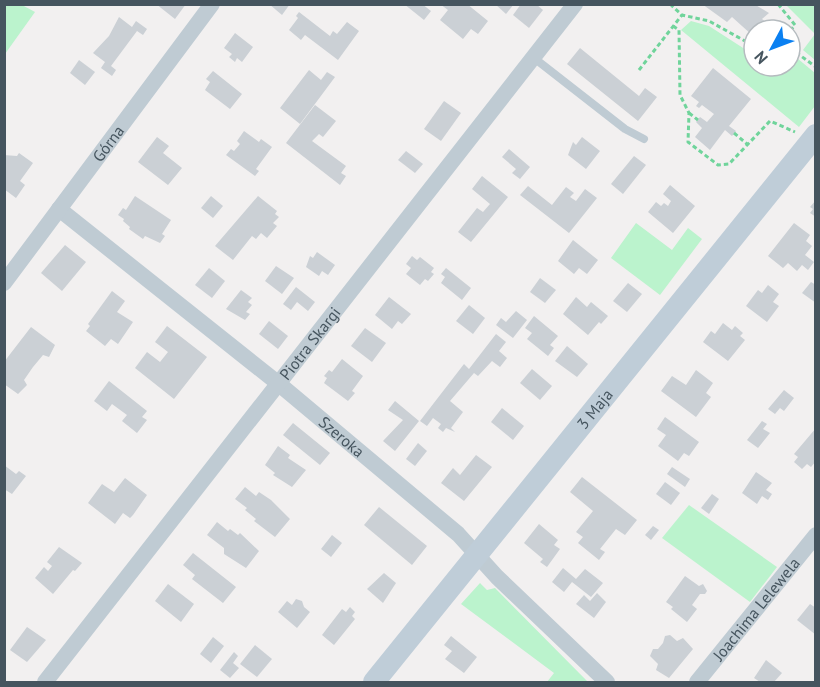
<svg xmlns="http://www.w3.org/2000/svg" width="820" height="687" font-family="'PT Sans',sans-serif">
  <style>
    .green { fill: #bbf3cd }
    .building { fill: #cbd0d5 }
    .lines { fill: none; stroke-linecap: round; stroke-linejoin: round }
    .path { stroke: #70d49b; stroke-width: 3; stroke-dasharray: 4.5 3; stroke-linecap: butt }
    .lane { stroke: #bfcbd3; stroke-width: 8 }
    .street { stroke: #bfcbd3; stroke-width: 16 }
    .secondary { stroke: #bfcdd8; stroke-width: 22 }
    .labels { text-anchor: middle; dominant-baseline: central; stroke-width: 4.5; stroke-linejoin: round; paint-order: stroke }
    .street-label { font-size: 16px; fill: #46555f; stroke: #fff }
  </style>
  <rect width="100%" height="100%" fill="#f2f0f0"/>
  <g class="green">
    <path d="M5,4l17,1 13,7 -30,42z"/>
    <path d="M786,5h29v55l-12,-10 12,-16z"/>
    <path d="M691,21l18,5 45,29v11h23l11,4 9,-12 18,15v33l-16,21 -118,-97z"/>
    <path d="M636,223l36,27 16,-22 14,11 -42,56 -49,-37z"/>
    <path d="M689,505l88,62 -27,35 -88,-64z"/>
    <path d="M480,583l7,7 8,-2 93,94h-41l7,-9 -93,-69z"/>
  </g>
  <g class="building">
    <path d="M156,4h30l-11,15z"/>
    <path d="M269,4h21l-8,11z"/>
    <path d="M404,4h18l9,7 -7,9z"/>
    <path d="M440,4h27l21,17 -10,13 -7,-5 -8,10 -23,-19 8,-10z"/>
    <path d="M495,4h19l-8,10z"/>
    <path d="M521,4h15l7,6 -14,18 -16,-13z"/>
    <path d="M702,4h52l15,9 -7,6 9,7 -2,4 -13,-3 -4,8 -20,-18 -5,5z"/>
    <path d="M299,12l31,24 3,-5 4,3 10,-12 12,9 -21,29 -33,-25 -4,5 -12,-10 9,-12 -2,-2z"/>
    <path d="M119,17l13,10 4,-6 11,8 -4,6 -6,-4 -26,35 5,4 -4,6 -11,-8 4,-6 -12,-9 16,-17z"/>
    <path d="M235,33l18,14 -11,15 -5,-4 -2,4 -6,-5 3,-3 -8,-6z"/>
    <path d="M580,48l59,48 6,-8 12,9 -19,24 -71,-57z"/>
    <path d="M79,60l16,12 -10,13 -15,-12z"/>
    <path d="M713,68l38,31 -22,27 7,5 -4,5 -7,-6 -15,20 -15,-13 7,-9 -6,-6 4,-5 7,5 7,-8 -12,-9 -3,3 -3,-2 3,-4 -8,-6z"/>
    <path d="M309,70l12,10 6,-8 8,5 -35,47 -20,-16z"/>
    <path d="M213,71l29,23 -12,15 -25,-19 5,-8 -4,-3z"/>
    <path d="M444,101l17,12 -20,28 -17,-12z"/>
    <path d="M315,105l21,16 -13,16 -4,-3 -7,7 34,25 -5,7 5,3 -6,9 -54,-42z"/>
    <path d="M244,131l15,11 2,-3 11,8 -16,22 3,2 -4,5 -29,-21 5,-6 3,2 6,-7 -3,-3z"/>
    <path d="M157,137l12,9 -6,7 19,15 -14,17 -30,-23z"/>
    <path d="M582,137l18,14 -14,18 -18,-14 5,-13 3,3z"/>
    <path d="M509,149l21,18 -10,12 -8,-6 4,-4 -14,-12z"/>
    <path d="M406,151l17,13 -8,9 -17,-13z"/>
    <path d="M19,153l14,10 -13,18 5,4 -9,13 -12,-9v-34l13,1z"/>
    <path d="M634,156l12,9 -23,29 -12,-10z"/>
    <path d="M482,176l26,21 -37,45 -13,-10 19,-24 6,4 7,-8 -18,-15z"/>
    <path d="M670,185l25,21 -22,27 -25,-21 8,-10 5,4 3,-3 4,3 3,-5 -8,-7z"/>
    <path d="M528,186l24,19 14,-18 8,6 -4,4 6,4 9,-12 12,9 -28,35 -49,-38z"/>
    <path d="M135,196l36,24 -9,14 3,2 -5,7 -15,-7 -2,3 -14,-10 1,-2 -7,-6 1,-2 -6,-4 5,-7 3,2z"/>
    <path d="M211,196l12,10 -10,12 -12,-10z"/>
    <path d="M258,196l19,15 -2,3 4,3 -6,6 4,3 -10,12 -6,-5 -5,6 -4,-3 -19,24 -18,-14z"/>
    <path d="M816,200v17l-6,-4 3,-4 -3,-2z"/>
    <path d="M794,223l16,12 -4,6 6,5 -7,9 9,7 -6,8 -6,-5 -5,6 -9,-8 -5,5 -15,-12z"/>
    <path d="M573,240l25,20 -11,14 -8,-6 -5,6 -16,-13z"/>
    <path d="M65,245l21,17 -24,29 -21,-18z"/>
    <path d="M317,252l18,13 -7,10 -6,-4 -3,5 -13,-9 4,-11 3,2z"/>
    <path d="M412,256l5,4 3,-3 14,11 -3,4 3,2 -6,7 -3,-2 -5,6 -14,-11 5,-6 -5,-4z"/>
    <path d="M276,266l18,12 -12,16 -17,-13z"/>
    <path d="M209,268l16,13 -13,17 -17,-13z"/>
    <path d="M446,268l25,20 -9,12 -21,-17 4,-6 -4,-3z"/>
    <path d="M540,278l16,12 -11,13 -15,-11z"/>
    <path d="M811,282l5,3v18l-14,-10z"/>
    <path d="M628,283l14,11 -15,18 -14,-11z"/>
    <path d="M768,285l11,9 -6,8 6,4 -12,16 -21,-16 12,-16 4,3z"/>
    <path d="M296,287l19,15 -7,9 -11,-9 -6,8 -8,-6z"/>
    <path d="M241,290l11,8 -4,4 4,3 -6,7 4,2 -5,6 -19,-11z"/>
    <path d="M112,291l13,10 -8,11 16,10 -15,22 -7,-5 -6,7 -19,-15 4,-5 -2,-2z"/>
    <path d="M389,297l22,17 -9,10 -4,-3 -6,8 -17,-14z"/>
    <path d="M576,297l11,10 4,-5 17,14 -7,8 -2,-2 -11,13 -25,-21z"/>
    <path d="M469,305l16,13 -12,16 -17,-13z"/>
    <path d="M516,311l11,9 -14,18 -17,-13 5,-7 5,4z"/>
    <path d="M534,316l24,20 -8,9 4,3 -6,8 -21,-17 5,-6 -7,-5z"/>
    <path d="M269,321l19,15 -10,13 -19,-15z"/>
    <path d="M723,323l9,7 3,-4 8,7 -3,3 5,4 -17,21 -25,-19 8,-11 4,3z"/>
    <path d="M167,326l40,31 -33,42 -39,-31 12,-16 13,10 8,-10 -13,-10z"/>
    <path d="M31,327l24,18 -6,12 -6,-2 -10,12 -9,13 3,5 -9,9 -14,-10v-22z"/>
    <path d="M365,328l21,15 -14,19 -21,-16z"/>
    <path d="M496,334l10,8 -7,9 8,7 -7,9 -8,-6 -14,15 -4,-3 -24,28 13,11 -12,16 4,4 -9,-4 -3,4 -5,-4 3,-4 -8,-6 -6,8 -7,-5 44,-57 5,5z"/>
    <path d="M567,346l21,18 -11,13 -22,-16z"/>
    <path d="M342,359l21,17 -11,15 3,2 -7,8 -24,-18 3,-5 -3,-2 5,-6 3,2z"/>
    <path d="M532,369l20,17 -12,14 -20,-17z"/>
    <path d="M696,370l17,13 -7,10 5,4 -15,20 -35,-26 11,-15 14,9z"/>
    <path d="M109,381l38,30 -5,6 5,3 -10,13 -15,-12 5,-6 -15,-11 -5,7 -13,-10z"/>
    <path d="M784,390l10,8 -10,13 -4,-3 -5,6 -7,-5z"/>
    <path d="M395,401l24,20 -24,30 -12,-10 20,-21 -15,-10z"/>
    <path d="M502,408l22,18 -11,14 -22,-18z"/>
    <path d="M665,417l34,25 -10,14 -5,-3 -6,8 -20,-15 8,-11 -9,-6z"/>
    <path d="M762,421l5,3 -4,5 7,4 -12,15 -11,-8z"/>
    <path d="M293,423l37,30 -10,12 -37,-30z"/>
    <path d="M816,428v33l-5,6 -4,-3 -5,5 -8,-7 4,-5 -4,-3z"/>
    <path d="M418,443l9,8 -12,15 -9,-7z"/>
    <path d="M278,446l12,9 -2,3 18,12 -14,17 -19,-12 2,-2 -10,-8z"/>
    <path d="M476,455l16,12 -28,34 -23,-18 12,-15 7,7z"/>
    <path d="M4,465l12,9 3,-3 7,5 -14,18 -8,-5z"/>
    <path d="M672,467l18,12 -5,8 -18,-13z"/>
    <path d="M756,472l16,11 -6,7 6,4 -4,6 -6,-4 -5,8 -15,-11z"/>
    <path d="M582,477l55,43 -12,15 -9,-6 -16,20 5,3 -6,8 -21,-17 5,-6 -7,-5 17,-21 -23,-19z"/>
    <path d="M125,478l22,17 -14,20 -3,3 -7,-5 -8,11 -27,-21 14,-19 12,8z"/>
    <path d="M665,482l15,11 -9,12 -15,-11z"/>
    <path d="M245,487l11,9 3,-4 12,8 19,19 -15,18 -21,-16 2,-2 -11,-9 2,-2 -12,-9z"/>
    <path d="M712,494l7,5 -10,15 -8,-6z"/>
    <path d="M379,507l48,39 -15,19 -48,-40z"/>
    <path d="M217,522l11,9 2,-2 8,6 2,-2 19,18 -13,17 -22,-14v-6l-17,-13z"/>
    <path d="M539,524l19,16 -4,5 6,4 -13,18 -7,-5 3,-3 -19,-16z"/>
    <path d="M653,526l6,4 -8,10 -6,-5z"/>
    <path d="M332,535l10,8 -11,14 -10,-8z"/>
    <path d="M59,547l23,16 -7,8 -2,-1 -20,24 -18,-16 9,-11 4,4 4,-5 -5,-4z"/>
    <path d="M193,553l43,34 -13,16 -31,-24 3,-4 -12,-10z"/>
    <path d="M563,568l13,11 9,-10 18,14 -12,14 -19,-15 -8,10 -12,-10z"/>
    <path d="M384,573l12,10 -13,20 -16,-14z"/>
    <path d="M685,576l14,10 4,-2 4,7 -2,3h-5l-8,11 5,4 -10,13 -16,-13 2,-2 -7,-5z"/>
    <path d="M168,584l26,20 -13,18 -26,-21z"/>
    <path d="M597,593l9,9 -12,16 -18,-14 8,-9 6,6z"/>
    <path d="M296,599l6,2 2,6 6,5 -13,16 -19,-16 9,-11 5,4z"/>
    <path d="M810,604l6,4v27l-19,-15z"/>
    <path d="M350,607l5,5 -3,4 3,3 -21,26 -12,-10 20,-26 4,3z"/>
    <path d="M27,627l19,13 -19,22 -17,-12z"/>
    <path d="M670,635l7,6 6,-3 10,11 -24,29 -13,-8 2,-6 -8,-8 3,-7h5l5,-6 2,-7z"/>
    <path d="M451,636l26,21 -13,16 -19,-14 7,-8 -8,-6z"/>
    <path d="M213,637l11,9 -13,17 -11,-9z"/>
    <path d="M255,645l17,14 -15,18 -17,-13z"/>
    <path d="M234,652l4,4 -5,7 6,5 -9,10 -10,-8z"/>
    <path d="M766,660l16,13 -8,9h-14l-6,-4z"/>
  </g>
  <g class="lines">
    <g class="path">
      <path d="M670,4l12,11 27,6 45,25"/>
      <path d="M778,4l17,21 -5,6"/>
      <path d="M673,26l6,4 1,65 9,18 -1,29 30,23 11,-1 41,-43 25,11"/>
      <path d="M790,48l26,19"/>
      <path d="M639,70l43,-55"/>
      <path d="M689,113l9,7"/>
      <path d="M734,133l13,11"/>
    </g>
    <path class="lane" d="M534,58l91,71 19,10"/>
    <g class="street">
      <path id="s1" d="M59,209l220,175 179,150 39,43 110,105"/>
      <path id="s2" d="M4,283l208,-279"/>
      <path id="s3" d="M45,682l530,-678"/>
      <path id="s4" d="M697,682l119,-147"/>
    </g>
    <path class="secondary" id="s5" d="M374,682l442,-547"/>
  </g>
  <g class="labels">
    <g class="street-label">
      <text stroke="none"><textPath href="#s2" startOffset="174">Górna</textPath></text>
      <text stroke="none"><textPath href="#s3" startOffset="430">Piotra Skargi</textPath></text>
      <text stroke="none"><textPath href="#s5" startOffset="351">3 Maja</textPath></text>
      <text stroke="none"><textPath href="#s1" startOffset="363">Szeroka</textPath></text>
      <text stroke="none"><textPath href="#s4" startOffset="94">Joachima Lelewela</textPath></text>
    </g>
  </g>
  <rect width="820" height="687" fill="none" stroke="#46555f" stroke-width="12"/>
  <g transform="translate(772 48) rotate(229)"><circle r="28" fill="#ffffff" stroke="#b5bbbf" stroke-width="1.5"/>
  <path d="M0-4.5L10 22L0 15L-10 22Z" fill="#0b80f1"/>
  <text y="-9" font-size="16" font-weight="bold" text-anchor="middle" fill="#46555f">N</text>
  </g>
</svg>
